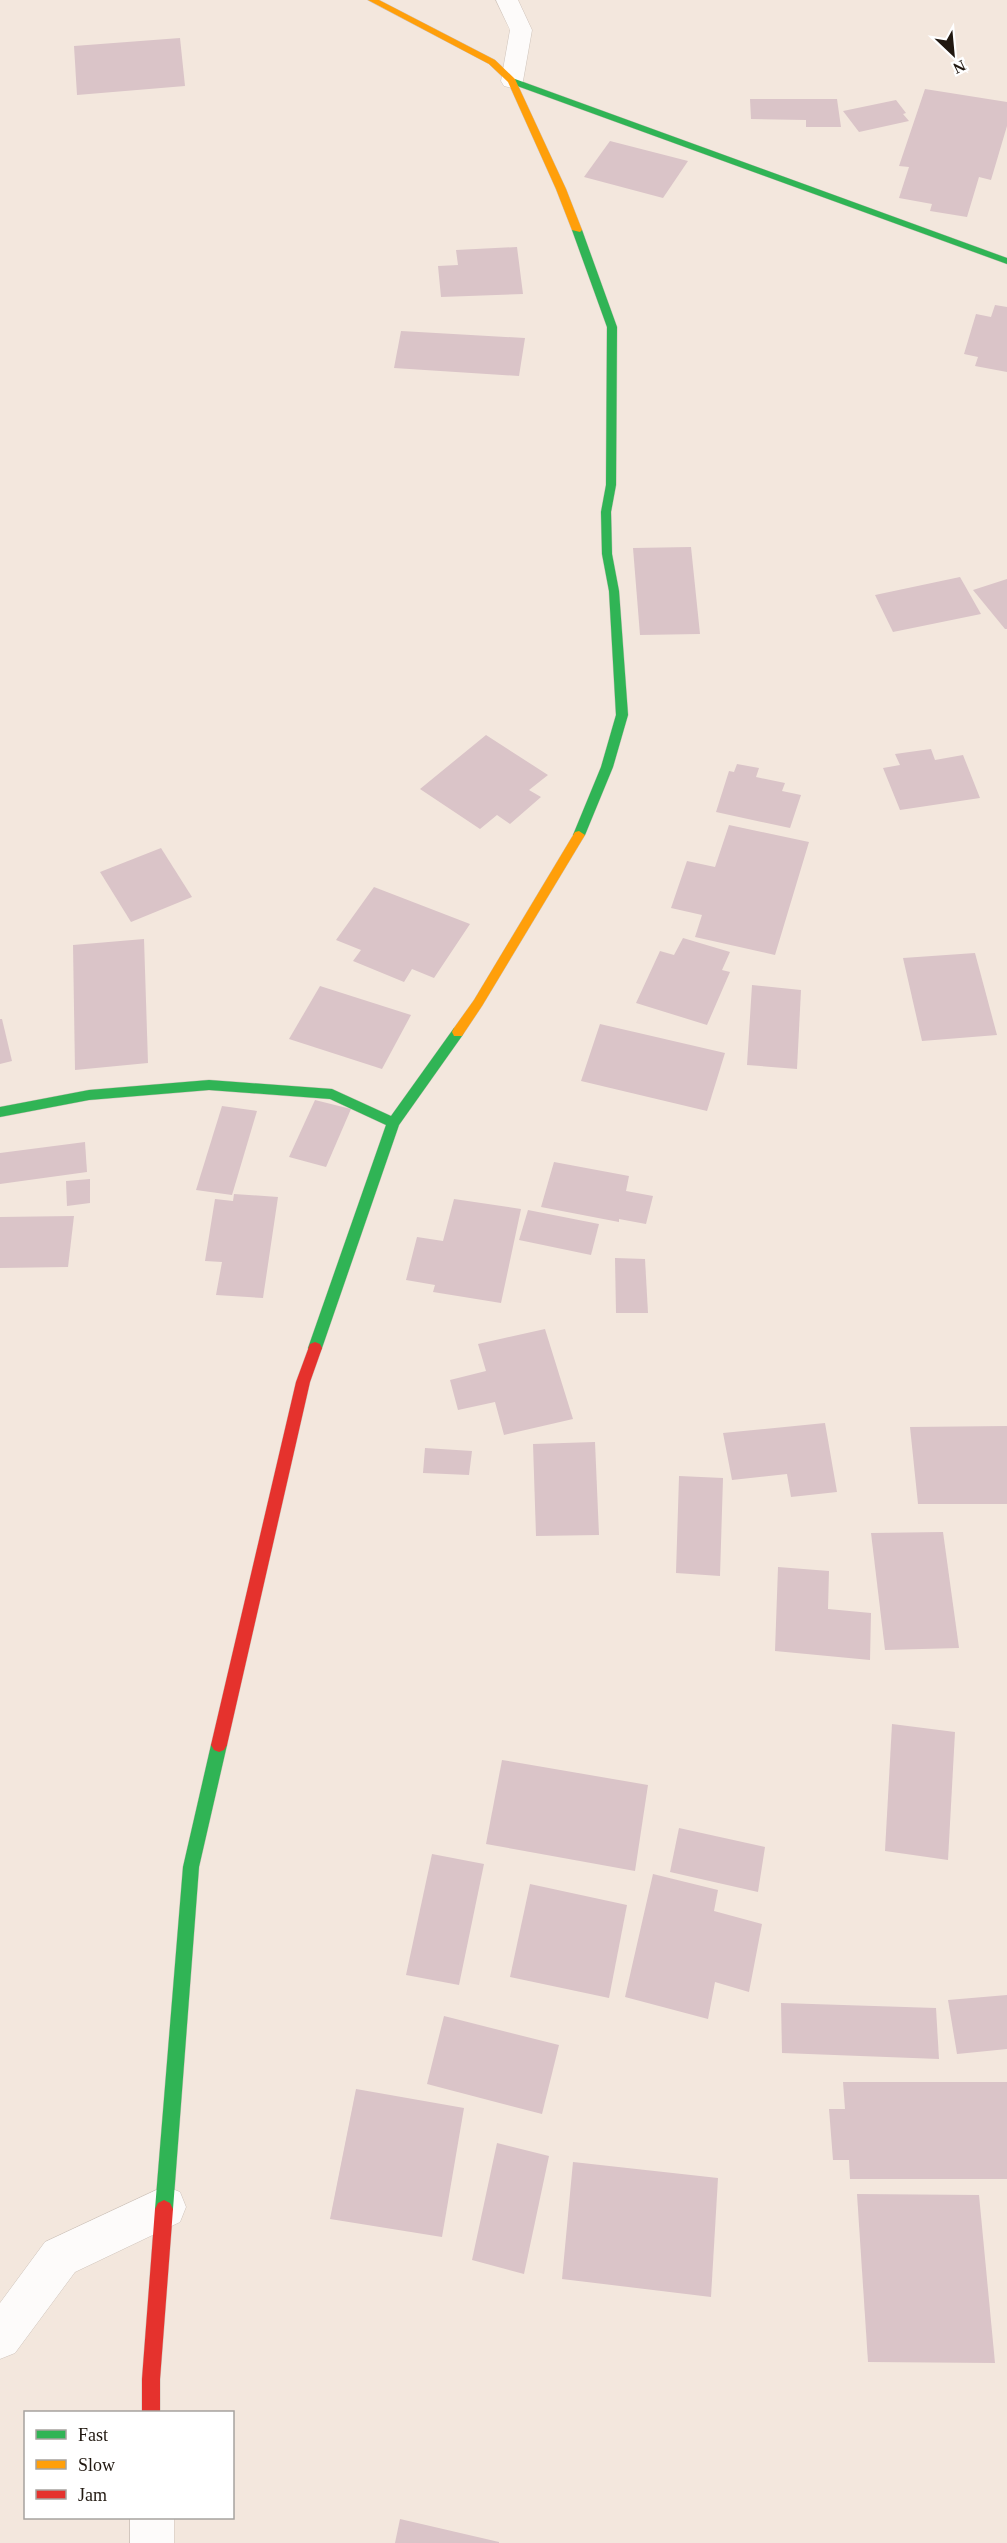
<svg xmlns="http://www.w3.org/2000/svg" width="1007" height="2543" font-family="'Times New Roman',serif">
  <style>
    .building { fill: #dac4c8 }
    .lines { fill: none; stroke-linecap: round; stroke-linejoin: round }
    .street-casing { stroke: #cfc4bb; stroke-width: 1 }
    .fast-casing { stroke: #cfc4bb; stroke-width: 1 }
    .slow-casing { stroke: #cfc4bb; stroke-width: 1 }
    .jam-casing { stroke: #cfc4bb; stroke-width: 1 }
    .street { fill: #fdfbfa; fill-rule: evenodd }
    .fast { fill: #30b455; fill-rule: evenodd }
    .slow { fill: #ff9f0a; fill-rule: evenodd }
    .jam { fill: #e5322d; fill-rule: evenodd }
  </style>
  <rect width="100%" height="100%" fill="#f3e7dd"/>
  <g class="building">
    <path d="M180,38l5,48 -108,9 -3,-49z"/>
    <path d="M925,89l82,13v24l-16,54 -12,-3 -12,40 -37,-6 2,-7 -33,-6 10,-31 -10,-1z"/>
    <path d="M750,99h87l4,28h-35v-7l-55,-1z"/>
    <path d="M896,100l10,13 -3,1 6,7 -50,11 -16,-21z"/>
    <path d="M610,141l78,20 -25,37 -79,-21z"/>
    <path d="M517,247l6,47 -82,3 -3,-31 20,-1 -2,-15z"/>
    <path d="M995,305l12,2v65l-32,-6 3,-9 -14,-3 12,-40 15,3z"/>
    <path d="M401,331l124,7 -6,38 -125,-8z"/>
    <path d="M691,547l9,87 -60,1 -7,-87z"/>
    <path d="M960,577l21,37 -88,18 -18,-37z"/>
    <path d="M1007,579v50h-2l-32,-39z"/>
    <path d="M486,735l62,40 -19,15 12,7 -31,27 -13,-9 -17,14 -60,-40z"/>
    <path d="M931,749l4,11 28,-5 17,43 -80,12 -17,-42 17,-3 -5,-11z"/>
    <path d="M737,764l22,4 -3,9 29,6 -3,8 19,4 -11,33 -74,-16 13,-41 5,1z"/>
    <path d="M729,825l80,17 -34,113 -80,-18 7,-22 -31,-7 16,-47 28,6z"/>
    <path d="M161,848l31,49 -61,25 -31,-50z"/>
    <path d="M374,887l96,37 -36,54 -22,-9 -8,13 -51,-21 8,-11 -25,-10z"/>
    <path d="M683,938l47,14 -8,18 8,2 -23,53 -71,-22 24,-52 14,4z"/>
    <path d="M144,939l4,124 -73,7 -2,-125z"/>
    <path d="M975,953l22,82 -75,6 -19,-83z"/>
    <path d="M752,985l49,5 -4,79 -50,-4z"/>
    <path d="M320,986l91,29 -29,54 -93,-30z"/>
    <path d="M0,1019h2l10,42 -12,3z"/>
    <path d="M600,1024l125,29 -18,58 -126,-30z"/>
    <path d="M315,1100l36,9 -25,58 -37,-10z"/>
    <path d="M222,1106l35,5 -25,84 -36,-5z"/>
    <path d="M85,1142l2,30 -87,12v-31z"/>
    <path d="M554,1162l75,14 -3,15 27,5 -7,28 -27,-5v3l-78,-15z"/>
    <path d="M90,1179v24l-23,3 -1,-25z"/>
    <path d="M234,1194l44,3 -15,101 -47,-3 6,-33 -17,-1 10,-62 18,2z"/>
    <path d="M454,1199l67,10 -20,94 -68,-11 2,-7 -29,-5 11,-43 26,4z"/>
    <path d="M528,1210l71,14 -8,31 -72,-15z"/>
    <path d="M74,1216l-6,51 -68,1v-51z"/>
    <path d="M615,1258l30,1 3,54h-32z"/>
    <path d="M545,1329l28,90 -69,16 -9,-33 -37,8 -8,-30 36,-9 -8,-27z"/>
    <path d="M825,1423l12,69 -46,5 -4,-23 -55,6 -9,-47z"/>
    <path d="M1007,1426v78h-89l-8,-77z"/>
    <path d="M595,1442l4,93 -63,1 -3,-92z"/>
    <path d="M425,1448l47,3 -3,24 -46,-2z"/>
    <path d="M679,1476l44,2 -3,98 -44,-3z"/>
    <path d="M943,1532l16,116 -74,2 -14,-117z"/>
    <path d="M778,1567l51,4 -1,38 43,4 -1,47 -95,-9z"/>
    <path d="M892,1724l63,8 -7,128 -63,-9z"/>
    <path d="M502,1760l146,25 -13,86 -149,-27z"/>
    <path d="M679,1828l86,19 -7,45 -88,-20z"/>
    <path d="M432,1854l52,10 -25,121 -53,-10z"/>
    <path d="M653,1874l65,16 -4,21 48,13 -13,68 -34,-10 -7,37 -83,-22z"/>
    <path d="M530,1884l97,21 -18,93 -99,-21z"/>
    <path d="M1007,1995v54l-50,5 -9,-54z"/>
    <path d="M781,2003l155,5 3,51 -157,-6z"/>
    <path d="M444,2016l115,29 -17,69 -115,-30z"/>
    <path d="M843,2082h164v97h-157l-1,-19h-16l-4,-51h16z"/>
    <path d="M356,2089l108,19 -22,129 -112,-18z"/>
    <path d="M497,2143l52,13 -25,118 -52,-14z"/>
    <path d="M573,2162l145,16 -7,119 -149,-18z"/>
    <path d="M857,2194l122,1 16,168 -127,-1z"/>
    <path d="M400,2519l99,23v1h-104z"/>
  </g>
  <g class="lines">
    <g class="street-casing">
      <g id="street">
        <path d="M496,0h22l14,30 -9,51 -3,5 -8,2 -8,-2 -3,-5 9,-51z"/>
        <path d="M165,2186l15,6 6,15 -6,15 -105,50 -60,81 -15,6v-56l45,-61z"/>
        <rect x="130" y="2518" width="44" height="25"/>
      </g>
    </g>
    <g class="fast-casing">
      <g id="fast">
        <path d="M509,79h6l492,179v6l-498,-181z"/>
        <path d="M577,227l5,3 35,97 -1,158 -5,27 1,42 7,37 9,124 -15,52 -28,68 -6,4 -6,-4 28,-68 15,-52 -7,-124 -7,-37 -1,-42 5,-27 1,-158 -35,-97z"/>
        <path d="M458,1027l4,1 2,4 -2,4 -63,89 -77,223 -2,4 -5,2 -5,-2 -2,-4 78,-223 -56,-26 -121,-9 -120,10 -89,17v-10l89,-17 120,-10 123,9 59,27 63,-88z"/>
        <path d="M219,1738l5,2 3,5 -28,122 -26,342 -3,6 -6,3 -6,-3 -3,-6 28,-342 28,-122 3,-5z"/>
      </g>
    </g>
    <g class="slow-casing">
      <g id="slow">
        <path d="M368,0h11l116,60 20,19 51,110 16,41 -2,2 -8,-2 -16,-41 -48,-107 -19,-18z"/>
        <path d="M579,831l6,4 -103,171 -20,30h-8l-2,-4 2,-4 20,-28 101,-168z"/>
      </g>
    </g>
    <g class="jam-casing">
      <g id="jam">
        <path d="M315,1342l5,2 2,4 -12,34 -83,363 -3,5 -5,2 -5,-2 -3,-5 85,-363 14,-38z"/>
        <path d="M164,2200l6,3 3,6 -13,170v33h-18v-33l13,-170 3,-6z"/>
      </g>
    </g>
    <use href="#street" class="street"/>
    <use href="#fast" class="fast"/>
    <use href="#slow" class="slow"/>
    <use href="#jam" class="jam"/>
  </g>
  <rect x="24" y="2411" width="210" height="108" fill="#ffffff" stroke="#a6a39f" stroke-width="1.5"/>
  <rect x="36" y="2430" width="30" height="9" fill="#30b455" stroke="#a6a39f" stroke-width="1.5"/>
  <text x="78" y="2441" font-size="18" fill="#211810">Fast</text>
  <rect x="36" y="2460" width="30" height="9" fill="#ff9f0a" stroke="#a6a39f" stroke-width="1.5"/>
  <text x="78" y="2471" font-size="18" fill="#211810">Slow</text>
  <rect x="36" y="2490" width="30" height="9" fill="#e5322d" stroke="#a6a39f" stroke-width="1.5"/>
  <text x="78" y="2501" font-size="18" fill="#211810">Jam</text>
  <g transform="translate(953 54) rotate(154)" stroke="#ffffff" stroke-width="4.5" paint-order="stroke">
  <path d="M0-4.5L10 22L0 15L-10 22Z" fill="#211810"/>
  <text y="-9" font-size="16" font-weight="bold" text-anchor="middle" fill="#211810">N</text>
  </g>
</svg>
